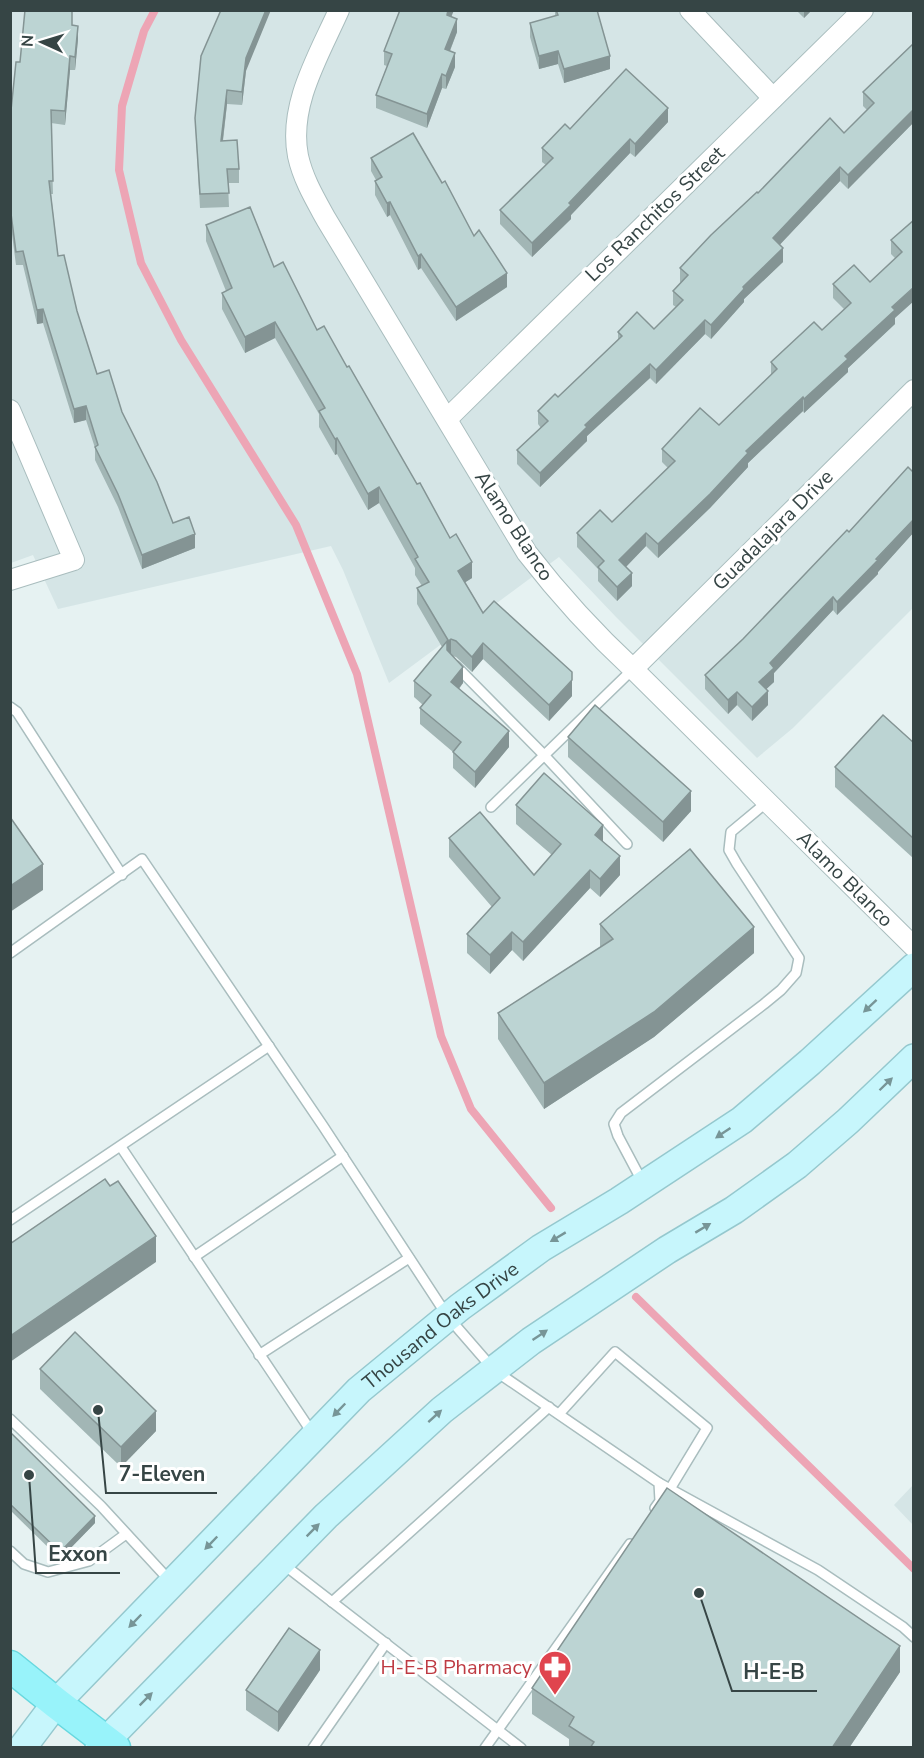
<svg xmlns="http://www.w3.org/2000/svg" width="924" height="1758" font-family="'Nunito Sans',sans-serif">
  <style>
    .residential { fill: #d5e5e6 }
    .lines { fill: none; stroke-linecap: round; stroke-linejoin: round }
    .stream { stroke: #eda5b5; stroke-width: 8 }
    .lane-casing { stroke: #a9bdbe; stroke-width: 12 }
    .street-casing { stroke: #a9bdbe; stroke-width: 22 }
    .secondary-casing { stroke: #95c8ce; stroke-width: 30 }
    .primary-casing { stroke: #68d8df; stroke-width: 33 }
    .lane { stroke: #fff; stroke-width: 9 }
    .street { stroke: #fff; stroke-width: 20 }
    .secondary { stroke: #c7f6fc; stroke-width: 27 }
    .primary { stroke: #98f3fa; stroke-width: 30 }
    .wall { fill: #a2b6b5 }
    .shaded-wall { fill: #849494 }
    .building { fill: #bcd4d3; stroke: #849494; stroke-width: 1.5 }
    .oneway { fill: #779597 }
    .labels { text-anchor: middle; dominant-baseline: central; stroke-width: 6; stroke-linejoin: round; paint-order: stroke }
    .street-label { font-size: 20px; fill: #364545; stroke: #fff }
    .health-label { font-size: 20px; fill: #be3a42; stroke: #fff; text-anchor: end }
    .leader { fill: none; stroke: #364545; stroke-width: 2 }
    .callout-dot { fill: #364545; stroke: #fff; stroke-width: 2 }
    .callout-label { font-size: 21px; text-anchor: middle; font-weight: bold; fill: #364545; stroke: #fff; stroke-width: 6; stroke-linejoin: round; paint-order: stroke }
  </style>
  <rect width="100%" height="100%" fill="#e6f2f2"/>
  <g class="residential">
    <path d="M10,11h903v597l-120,120 -36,30 -141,-141 -57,-60 -170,126 -46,-113 -12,-24 -273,63 -25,-54 -22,8z"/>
    <path d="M913,1485v40l-19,-20z"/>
  </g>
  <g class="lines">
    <g class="stream">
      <path d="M155,10l-11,21 -22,75 -3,64 22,93 40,77 115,185 61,149 84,362 30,73 80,99"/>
      <path d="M636,1297l278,272"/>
    </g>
    <g class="lane-casing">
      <g id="lane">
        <path d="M456,666l88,89 83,89"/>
        <path d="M10,707l7,5 105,163"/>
        <path d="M491,807l142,-138"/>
        <path d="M10,953l132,-94 181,267 125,191 46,53 165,113 1,18 -5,7"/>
        <path d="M121,1147l192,287"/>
        <path d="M643,1183l-25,-47 -4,-12 7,-11 143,-109 17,-14 15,-17 3,-15 -62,-94 -8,-14 2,-18 36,-30"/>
        <path d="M10,1220l259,-174"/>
        <path d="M194,1257l149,-101"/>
        <path d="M259,1355l150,-97"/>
        <path d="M559,1414l56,-62 92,76 -37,61"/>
        <path d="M10,1419l91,87 69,75"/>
        <path d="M659,1483l159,87 85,57 11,10"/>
        <path d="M10,1551l14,13 24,8 41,-11 37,-27"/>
        <path d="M283,1564l238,184"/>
        <path d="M332,1602l217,-195"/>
        <path d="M313,1748l73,-105"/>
        <path d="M485,1748l145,-204"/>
      </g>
    </g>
    <g class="street-casing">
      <g id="street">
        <path d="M339,10c-20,45 -51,95 -41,146 5,23 17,43 28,63l201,334c34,44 65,78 106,116l281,278"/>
        <path d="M690,10l83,88"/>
        <path d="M10,410l64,150 -64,20"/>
        <path d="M447,419l416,-409"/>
        <path d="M633,669l281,-279"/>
      </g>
    </g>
    <g class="secondary-casing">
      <g id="secondary">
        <path id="s1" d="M22,1748l34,-45 303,-313 101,-83 81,-59 78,-47 123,-81 68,-58 104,-95"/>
        <path d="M99,1748l227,-232 116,-106 89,-69 136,-91 67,-40 63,-45 51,-44 66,-63"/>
      </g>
    </g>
    <g class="primary-casing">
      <path id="primary" d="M10,1666l46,37 59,45"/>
    </g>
    <use href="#lane" class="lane"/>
    <use href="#street" class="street"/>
    <use href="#secondary" class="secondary"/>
    <use href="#primary" class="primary"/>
  </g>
  <g class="wall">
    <path d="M555,10h42l13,59 -46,14 -6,-19 -19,5 -9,-32v-14l25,-7z"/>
    <path d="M796,10h16l-8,8z"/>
    <path d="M451,16l6,16 -7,19 5,16 -9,22 -4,-1 -15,40 -51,-20v-13l11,-29 -3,-1v-14z"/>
    <path d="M72,25l6,14 -3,31h-5l-5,55 -14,-2 2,71h-2l7,62 19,55 20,63 25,38 51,111 22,25 -53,21 -24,-62 -23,-47v-12l-9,-28 -12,3 -31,-100 -6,1 -14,-59h-7l-6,-46v-99l10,-58z"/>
    <path d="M914,43v79l-66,67 -8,-8 -61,64 4,17 -39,37v3l-33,37 -6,-5 -49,50 -6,-6 -63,58v5l-47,46 -23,-23v-14l24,-22 -3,-4v-13l20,-14 60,-57v-8l36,-3 22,-22 -3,-2v-14l8,-8 -1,-1v-14l78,-75 86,-60 23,-23 -4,-4v-14z"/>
    <path d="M246,71l-4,34 -15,-1 -4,37 16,28v14h-11l1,24 -29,1 -5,-90z"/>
    <path d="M668,122l-33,35 -5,-4 -59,62v4l-39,38 -32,-33v-14l46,-45 -4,-3v-14l28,-19z"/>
    <path d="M371,158l71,25 32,53 33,51 -51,34 -35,-53 -3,2 -28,-55 -3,2 -12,-22v-14l1,-1 -5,-9z"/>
    <path d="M914,220l-19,98v6l-47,44v4l-44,41 -1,-2 -55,52v4l-38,41 -52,50 -12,-12 -20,21 6,19 -15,15 -19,-20v-12l-21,-22v-14l35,-11 56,-54 -6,-6v-13l57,-24 52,-50v-13l51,-32 22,-21 -11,-11v-14l37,-2 26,-23 -5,-5v-14z"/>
    <path d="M206,225l68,42 43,63 100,154 55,94 -7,4 18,31 89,83 -23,25 -66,-62 -11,13 -16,-15 -4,-1 11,27 -4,6 50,58 -34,41 -22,-20v-16l-33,-28v-16l3,-3 -9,-8v-16l28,-34 -25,-43v-16l5,-2 -7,-11v-7l-36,-65 -11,7 -31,-56 -2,1 -16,-28v-13l-44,-76 -30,15 -23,-44v-16l4,-2 -20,-50z"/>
    <path d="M914,469v63l-36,40v2l-41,41 -4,-5 -59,63v9l-8,7 2,16 -16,16 -15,-16 -9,9 -23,-25v-14l38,-36 106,-107z"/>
    <path d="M568,737l123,74 -28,31 -95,-85z"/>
    <path d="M914,743v115h-1l-78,-71v-20z"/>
    <path d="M516,805l87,37 17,33 -20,22 -10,-9 -67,73 -11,-11 -22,24 -23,-21v-19l25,-27 -43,-50v-19l85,37 18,-20 -36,-31z"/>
    <path d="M600,924l154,29 -100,84 -110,72 -46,-70v-26l102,-66z"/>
    <path d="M40,1369l116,62 -35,36 -81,-78z"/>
    <path d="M10,1432l85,91 -35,36 -50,-49z"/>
    <path d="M320,1670l-42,62 -32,-22v-20z"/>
    <path d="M900,1672l-51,76h-280v-9l-37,-25v-26z"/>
  </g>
  <g class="shaded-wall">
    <path d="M266,10h5l-25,61 -4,34v-13l4,-34z"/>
    <path d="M448,10h6l-7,18v-13z"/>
    <path d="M804,10h8l-8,8z"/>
    <path d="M457,19v13l-12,31v-14z"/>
    <path d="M78,26v13l-3,31v-13z"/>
    <path d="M558,51v13l-19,5v-13z"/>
    <path d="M455,53v14l-9,22v-13z"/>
    <path d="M70,56v14l-5,55v-14z"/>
    <path d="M610,56v13l-46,14v-14z"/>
    <path d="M442,74v14l-15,40v-14z"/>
    <path d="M227,90v14l-6,51v-14z"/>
    <path d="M668,108v14l-33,35v-13z"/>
    <path d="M914,109v13l-66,67v-14z"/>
    <path d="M630,139v14l-59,62v4l-39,38v-14z"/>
    <path d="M840,167v14l-67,71v-14z"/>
    <path d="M390,202v13l-3,2v-14z"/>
    <path d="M783,248v14l-39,37v3l-33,37v-14l32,-38z"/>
    <path d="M421,254v14l-3,2v-14z"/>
    <path d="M507,273v14l-51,34v-14z"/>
    <path d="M914,287v14l-19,17v6l-47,44v4l-44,41v-14l88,-92z"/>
    <path d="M43,309v14l-6,1v-14z"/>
    <path d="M705,320v14l-49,50v-14z"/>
    <path d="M275,322v16l-30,15v-16z"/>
    <path d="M650,364v14l-63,58v5l-47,46v-14l45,-48z"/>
    <path d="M803,397v14l-55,52v4l-38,41 -52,50v-14l88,-93z"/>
    <path d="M86,406v14l-12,3v-14z"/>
    <path d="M337,438v16l-2,1v-16z"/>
    <path d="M379,487v16l-11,7v-16z"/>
    <path d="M914,519v13l-36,40v2l-41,41v-13z"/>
    <path d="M646,533v13l-27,28v-14z"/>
    <path d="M195,534v14l-53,21v-14z"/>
    <path d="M472,562v16l-14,9v-16z"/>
    <path d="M632,573v13l-15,15v-14z"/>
    <path d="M833,597v13l-59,63v9l-15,14v-14l11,-19z"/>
    <path d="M451,639v16l-4,3v-16z"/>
    <path d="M483,643v16l-11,13v-15z"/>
    <path d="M463,667v16l-12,15v-16z"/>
    <path d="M572,680v16l-23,25v-16z"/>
    <path d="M768,691v14l-16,16v-14z"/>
    <path d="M737,692v13l-9,9v-14z"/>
    <path d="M509,731v16l-34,41v-16z"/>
    <path d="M691,791v20l-28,31v-20z"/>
    <path d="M603,825v19l-8,-9z"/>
    <path d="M620,856v19l-20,22v-18z"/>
    <path d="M43,864v26l-33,22v-26z"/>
    <path d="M590,870v18l-67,73v-19z"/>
    <path d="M754,927v26l-100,84 -110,72v-26z"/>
    <path d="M512,932v18l-22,24v-19z"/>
    <path d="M156,1236v26l-146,100v-26z"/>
    <path d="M156,1411v20l-35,36v-20z"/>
    <path d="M95,1516v7l-35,36v-7z"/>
    <path d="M900,1646v26l-51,76h-17z"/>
    <path d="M320,1650v20l-42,62v-20z"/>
  </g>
  <g class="building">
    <path d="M25,10h47v15l6,1 -3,31 -5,-1 -5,55 -14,-1 2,71h-4l9,75 6,-1 13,56 20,63 12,-4 13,42 35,70 16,41 16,-6 6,17 -53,21 -24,-61 -23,-47 3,-2 -12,-39 -12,3 -31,-100 -6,1 -14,-59 -7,1 -6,-46v-86l6,-58h4z"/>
    <path d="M221,10h45l-20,48 -4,34 -15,-2 -6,51 16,-1 2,29h-12l2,24 -29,1 -5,-76 6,-62z"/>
    <path d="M400,10h48l-1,5 10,4 -12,30 10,4 -9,23 -4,-2 -15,40 -51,-19 16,-41 -8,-3z"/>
    <path d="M556,10h41l13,46 -46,13 -6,-18 -19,5 -9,-33 28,-8z"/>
    <path d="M914,43v66l-66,66 -8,-8 -67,71 10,10 -40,39 1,2 -33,36 -6,-5 -49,50 -6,-6 -65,61 2,2 -47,46 -23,-23 31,-29 -10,-10 17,-17 3,3 64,-61 -4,-4 19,-20 17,17 29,-29 -10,-9 15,-16 -8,-7 31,-33 46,-43 1,1 72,-75 14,15 30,-30 -11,-11z"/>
    <path d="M626,69l42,39 -33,36 -5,-5 -61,64 2,2 -39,38 -32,-33 53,-52 -11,-10 23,-24 5,5z"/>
    <path d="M413,133l29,50 3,-2 29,55 5,-6 28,43 -51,34 -35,-53 -3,2 -28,-54 -3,1 -12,-22 7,-4 -11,-19z"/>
    <path d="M250,207l24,60 9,-5 34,68 7,-4 23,41 2,-1 68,118 3,-1 30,55 6,-4 16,28 -14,9 25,42 11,-12 78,71v8l-23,25 -66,-62 -11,14 -16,-16 -5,-2 -4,3v8l16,17 -12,15 58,49 -34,41 -22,-20 8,-10 -41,-34 11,-13 -17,-14 34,-41 -31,-52 12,-6 -14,-23 3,-2 -39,-70 -11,7 -31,-56 -2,1 -16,-28 6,-3 -50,-86 -30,15 -23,-44 10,-5 -26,-63z"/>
    <path d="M914,220v67l-22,20 3,3 -50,46 3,3 -44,40 -1,-2 -57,54 2,2 -38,41 -52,50 -12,-11 -27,27 13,13 -15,14 -19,-20 6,-6 -27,-28 23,-23 12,12 63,-61 -13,-12 38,-41 19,17 58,-56 -6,-7 43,-40 8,8 29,-27 -18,-19 21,-19 16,17 32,-30 -11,-12z"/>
    <path d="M908,467l4,4 2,-2v50l-38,40 2,1 -41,42 -4,-5 -63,66 4,5 -15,14 9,9 -16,16 -15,-15 -9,8 -23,-25 38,-36 104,-109 2,2z"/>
    <path d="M595,705l96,86 -28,31 -95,-85z"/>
    <path d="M883,715l31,28 -1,95 -78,-71z"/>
    <path d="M544,773l59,52 -8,10 25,21 -20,23 -10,-9 -67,72 -11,-10 -22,23 -23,-21 33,-36 -51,-60 31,-26 54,63 27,-31 -45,-39z"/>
    <path d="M10,817l33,47 -33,22z"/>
    <path d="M690,849l64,78 -100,85 -110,71 -46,-70 115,-74 -13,-15z"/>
    <path d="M105,1179l5,7 8,-5 38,55 -146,100v-92z"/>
    <path d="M75,1332l81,79 -35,36 -81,-78z"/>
    <path d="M10,1432l85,84 -35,36 -50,-48z"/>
    <path d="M667,1488l233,158 -68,102h-242l4,-6 -25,-16 5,-9 -42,-29z"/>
    <path d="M289,1628l31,22 -42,62 -32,-22z"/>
  </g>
  <defs><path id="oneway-solid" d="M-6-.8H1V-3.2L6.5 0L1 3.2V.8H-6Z" transform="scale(1.5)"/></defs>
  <g class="oneway">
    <use href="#oneway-solid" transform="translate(870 1006) rotate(137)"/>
    <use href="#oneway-solid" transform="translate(886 1084) rotate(-44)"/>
    <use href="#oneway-solid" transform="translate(723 1133) rotate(146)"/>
    <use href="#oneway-solid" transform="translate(703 1228) rotate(-31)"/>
    <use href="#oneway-solid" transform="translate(558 1237) rotate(149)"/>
    <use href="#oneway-solid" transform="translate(540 1335) rotate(-34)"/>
    <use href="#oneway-solid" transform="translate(339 1410) rotate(134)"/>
    <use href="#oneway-solid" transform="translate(435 1416) rotate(-42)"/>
    <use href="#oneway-solid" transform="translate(313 1530) rotate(-45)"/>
    <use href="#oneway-solid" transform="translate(211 1543) rotate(134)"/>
    <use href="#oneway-solid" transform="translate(135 1621) rotate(134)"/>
    <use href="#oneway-solid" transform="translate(146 1699) rotate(-45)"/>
  </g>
  <defs>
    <g id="pharmacy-pin" transform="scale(1.725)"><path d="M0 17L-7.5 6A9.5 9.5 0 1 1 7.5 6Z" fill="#e0444e" stroke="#fff"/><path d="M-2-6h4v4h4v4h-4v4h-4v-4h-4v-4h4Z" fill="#fff"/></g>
  </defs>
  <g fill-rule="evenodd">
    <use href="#pharmacy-pin" x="555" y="1667"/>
  </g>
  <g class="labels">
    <g class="street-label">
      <text transform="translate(655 214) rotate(-44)">Los Ranchitos Street</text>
      <text transform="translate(514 526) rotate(57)">Alamo Blanco</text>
      <text transform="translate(773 530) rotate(-45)">Guadalajara Drive</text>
      <text transform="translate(845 879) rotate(45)">Alamo Blanco</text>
      <text stroke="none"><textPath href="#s1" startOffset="596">Thousand Oaks Drive</textPath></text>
    </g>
    <g class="health-label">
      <text x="532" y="1667">H-E-B Pharmacy</text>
    </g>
  </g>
  <path class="leader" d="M98 1410L106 1493H217M29 1475L36 1573H120M699 1593L732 1691H817"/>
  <g class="callout-dot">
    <circle cx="98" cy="1410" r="6"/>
    <circle cx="29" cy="1475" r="6"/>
    <circle cx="699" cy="1593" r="6"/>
  </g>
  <g class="callout-label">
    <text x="162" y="1481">7-Eleven</text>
    <text x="78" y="1561">Exxon</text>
    <text x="774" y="1679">H-E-B</text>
  </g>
  <rect width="924" height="1758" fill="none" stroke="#364545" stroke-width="24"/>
  <g transform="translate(42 42) rotate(274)" stroke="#ffffff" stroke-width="4.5" paint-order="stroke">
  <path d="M0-4.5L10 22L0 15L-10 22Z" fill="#364545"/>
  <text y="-9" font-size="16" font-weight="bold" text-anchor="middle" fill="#364545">N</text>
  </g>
</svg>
